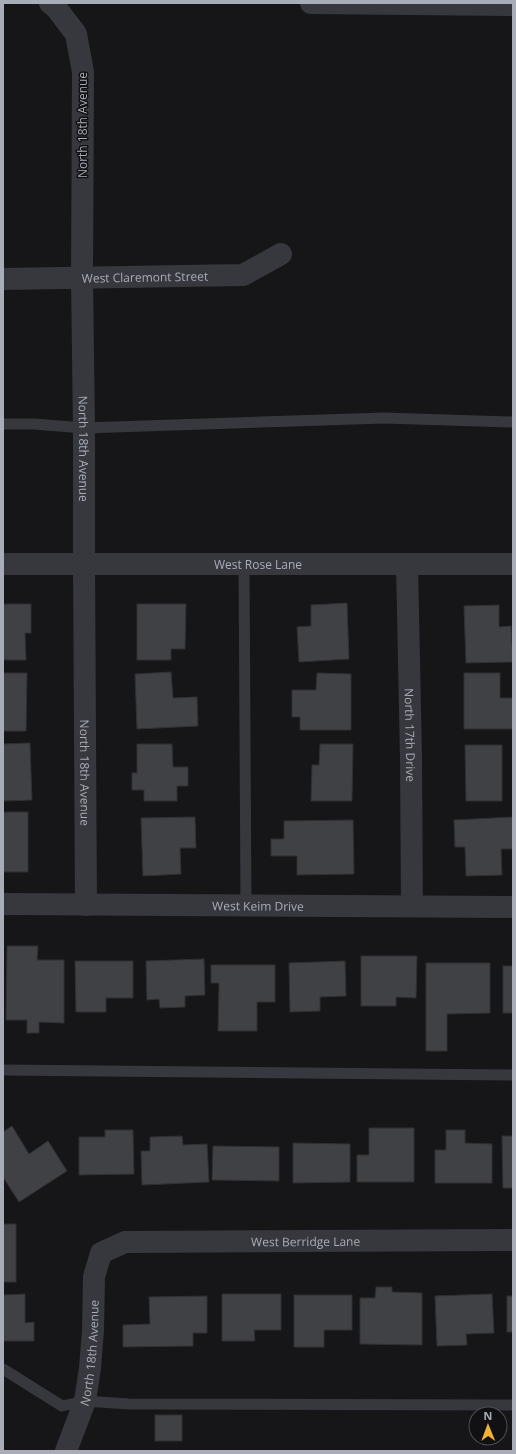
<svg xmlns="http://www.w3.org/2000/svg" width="516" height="1454" font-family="'Open Sans',sans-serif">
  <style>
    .building { fill: #404145; stroke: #303034 }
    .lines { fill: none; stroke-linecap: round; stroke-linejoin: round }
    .service { stroke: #37383d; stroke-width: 11 }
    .minor { stroke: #37383d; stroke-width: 22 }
    .labels { text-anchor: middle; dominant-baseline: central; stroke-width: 3; stroke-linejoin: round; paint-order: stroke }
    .street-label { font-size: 12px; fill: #a8adb8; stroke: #111113 }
  </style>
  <rect width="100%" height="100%" fill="#161618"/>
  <g class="building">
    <path d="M347,603l2,56 -50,3 -2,-35 14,-1v-21z"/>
    <path d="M3,604h28v29h-6l1,27h-23z"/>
    <path d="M137,604h49l-1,45h-14v11h-34z"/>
    <path d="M499,605v22l12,-1 2,36 -47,1 -2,-57z"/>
    <path d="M171,672l2,26 24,-1 1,29 -61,3 -2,-55z"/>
    <path d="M3,673h24l-1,58h-23z"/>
    <path d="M317,673l34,1v56h-51v-13h-8v-27h24z"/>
    <path d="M464,673h36v25h13v31h-49z"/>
    <path d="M30,743l2,57 -29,1v-57z"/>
    <path d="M137,744h35l1,23h15v19h-11v15h-33v-11h-12v-17h5z"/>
    <path d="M320,744h33l-1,57h-41l1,-36h7z"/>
    <path d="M465,745h37v56h-36z"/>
    <rect x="3" y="812" width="25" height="60"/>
    <path d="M195,817l1,31h-16l1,26 -38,2 -2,-58z"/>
    <path d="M513,817v32h-12l1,26 -36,1 -1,-29h-10l-1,-27z"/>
    <path d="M353,820l1,54 -57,1v-19h-26v-17h13v-18z"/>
    <path d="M7,946h31l-1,14h27v63l-25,-1v11h-12v-13h-21z"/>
    <path d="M361,956h56l-1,42 -20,-1v9h-35z"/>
    <path d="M204,959l1,36 -20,1v11l-25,1 -1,-9 -12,1 -1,-39z"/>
    <path d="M75,961h58v37h-27v14h-30z"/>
    <path d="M345,961l1,35 -26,1v14l-30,1 -1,-49z"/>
    <path d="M426,963h64v50l-43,1v37h-21z"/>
    <path d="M211,965h64v37h-18v29h-39l1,-48h-8z"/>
    <rect x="503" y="966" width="10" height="47"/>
    <path d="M12,1126l17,28 19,-13 19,30 -48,31 -16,-25v-45z"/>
    <path d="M369,1128h45v54h-57v-27h12z"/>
    <path d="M105,1130h28l1,44 -55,1v-38h26z"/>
    <path d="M446,1130h19v13l27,1v39h-57v-33h11z"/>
    <path d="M182,1136l1,9 24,-1 2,38 -67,3 -1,-34h9v-14z"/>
    <path d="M502,1136h11v52h-10z"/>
    <path d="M293,1143l57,1v38l-57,1z"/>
    <path d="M213,1146l66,1v34l-67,-1z"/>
    <rect x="3" y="1224" width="13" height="58"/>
    <path d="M376,1287h16v5l30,1v52l-62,-1v-46h15z"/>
    <path d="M25,1294v29l9,-1v19h-31v-46z"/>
    <path d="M222,1294h59v36h-27l1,11h-33z"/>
    <path d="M492,1294l2,39 -28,1 1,11 -30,1 -2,-50z"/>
    <path d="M294,1295h58v35h-28v17h-30z"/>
    <path d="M207,1296v37h-14v13l-70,1v-22l27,-1 -1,-27z"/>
    <rect x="507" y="1296" width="6" height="36"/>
    <rect x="155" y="1415" width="27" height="26"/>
  </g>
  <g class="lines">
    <g class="service">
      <path d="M3,424h31l50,4 300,-10 129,4"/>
      <path d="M244,565l2,340"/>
      <path d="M3,1070l510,5"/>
      <path d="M3,1369l59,37 23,-5 44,3 384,1"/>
    </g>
    <g class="minor">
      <path id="s1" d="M50,3l7,6 19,25 7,38 -1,207 2,149v136l2,341"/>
      <path d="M311,3l202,2"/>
      <path id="s2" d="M3,279l240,-4 38,-21"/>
      <path id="s3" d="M3,564h510"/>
      <path id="s4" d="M407,564l4,194 1,148"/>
      <path id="s5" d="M3,904l510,3"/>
      <path id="s6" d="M66,1451l19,-50 5,-33 3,-38 1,-53 7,-24 24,-11 388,-2"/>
    </g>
  </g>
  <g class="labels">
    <g class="street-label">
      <text transform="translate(82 125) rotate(-90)">North 18th Avenue</text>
      <text stroke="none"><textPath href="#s2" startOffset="142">West Claremont Street</textPath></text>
      <text stroke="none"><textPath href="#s1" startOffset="456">North 18th Avenue</textPath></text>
      <text stroke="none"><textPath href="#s3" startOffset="255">West Rose Lane</textPath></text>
      <text stroke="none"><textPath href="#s4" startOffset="171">North 17th Drive</textPath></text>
      <text stroke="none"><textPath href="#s1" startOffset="780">North 18th Avenue</textPath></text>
      <text stroke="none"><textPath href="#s5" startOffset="255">West Keim Drive</textPath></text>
      <text stroke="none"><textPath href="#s6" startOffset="410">West Berridge Lane</textPath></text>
      <text stroke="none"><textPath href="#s6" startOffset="102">North 18th Avenue</textPath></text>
    </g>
  </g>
  <rect width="516" height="1454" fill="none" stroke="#a8adb8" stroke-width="8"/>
  <g transform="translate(488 1426) rotate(359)"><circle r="19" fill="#111113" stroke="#4d4f55"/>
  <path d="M0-3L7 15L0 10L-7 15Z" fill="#f2b134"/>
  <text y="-6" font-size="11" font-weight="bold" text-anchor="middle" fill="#a8adb8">N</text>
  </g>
</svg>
